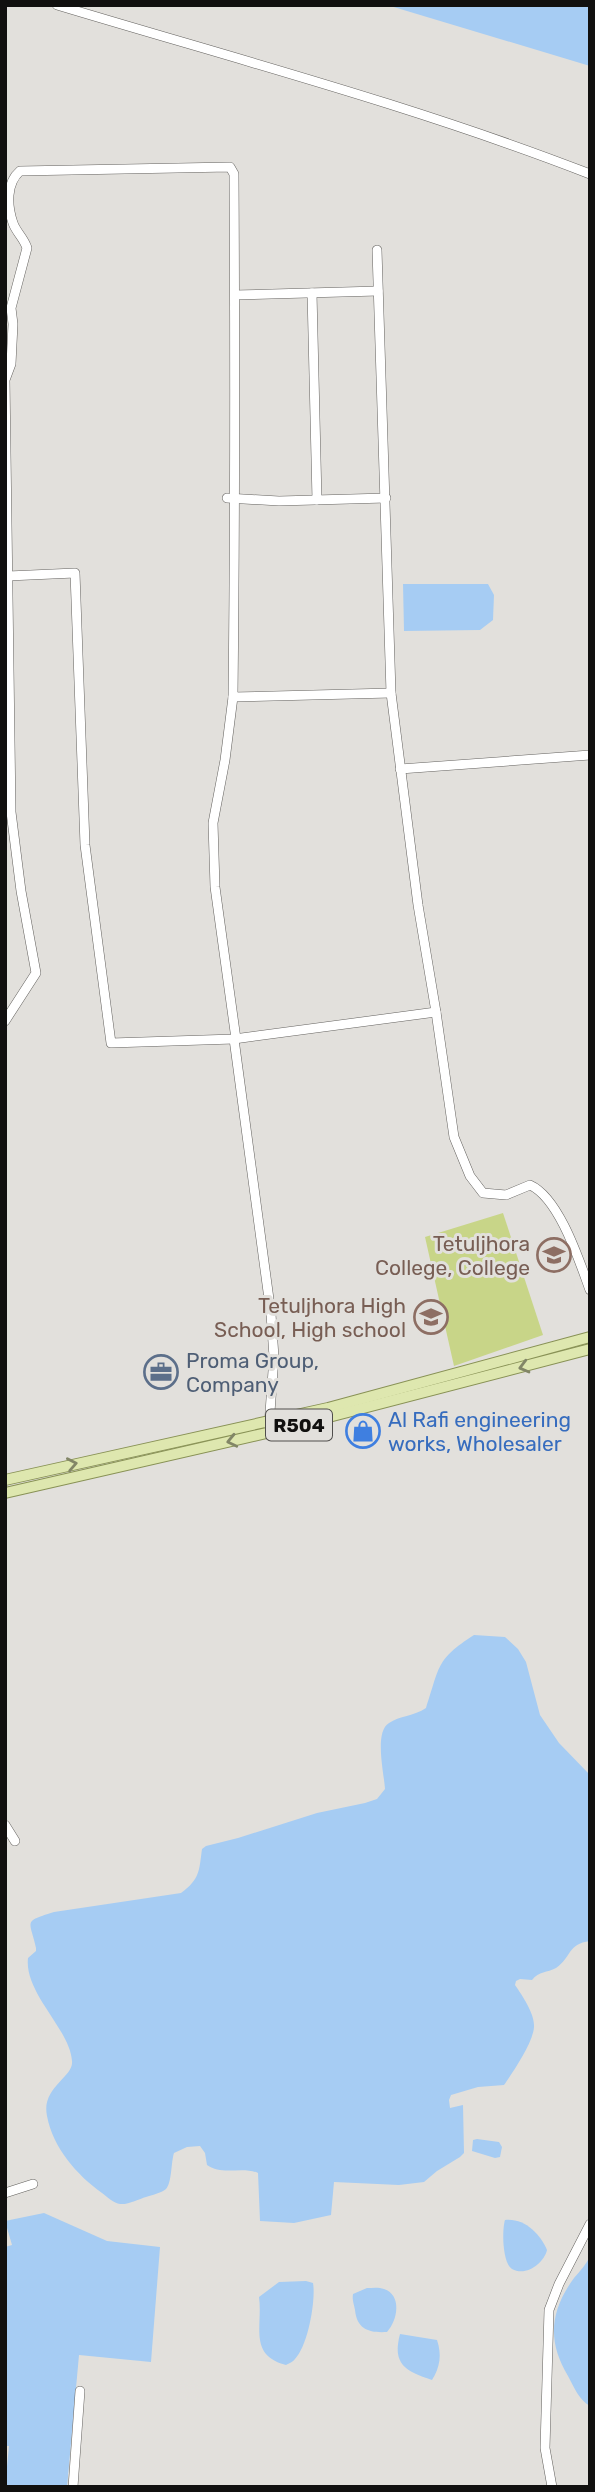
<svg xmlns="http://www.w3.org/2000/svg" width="595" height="2492" font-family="Rubik,sans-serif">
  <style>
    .green { fill: #c8d588 }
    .water { fill: #a6ccf3 }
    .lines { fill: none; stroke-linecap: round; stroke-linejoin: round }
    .minor-casing { stroke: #64625f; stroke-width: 10 }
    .major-casing { stroke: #889155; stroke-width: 12 }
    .minor { stroke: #fff; stroke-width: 9 }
    .major { stroke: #dee7af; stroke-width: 10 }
    .oneway { stroke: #828667 }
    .labels { text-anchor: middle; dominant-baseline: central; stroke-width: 6; stroke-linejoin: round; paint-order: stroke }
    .shield { fill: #e2e0dc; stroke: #504e4c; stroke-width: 2 }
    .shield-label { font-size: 19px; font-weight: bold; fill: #11100f }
    .education-label { font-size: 21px; fill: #785e54; stroke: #e2e0dc; text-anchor: end }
    .service-label { font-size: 21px; fill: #4e5e75; stroke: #e2e0dc; text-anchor: start }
    .shop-label { font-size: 21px; fill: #366cbe; stroke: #e2e0dc; text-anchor: start }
  </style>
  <rect width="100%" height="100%" fill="#e2e0dc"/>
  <path class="green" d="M503,1213l40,122 -89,31 -29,-129z"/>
  <g class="water">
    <path d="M387,5h203v61z"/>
    <path d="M403,584h85l6,11 -1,25 -13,10 -76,1z"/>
    <path d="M474,1635l31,2 13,12 8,13 14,53 19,28 31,32v166c-23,3 -18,16 -34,27 -9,5 -17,3 -24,12l-12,-1 -4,2 -1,4c7,10 19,28 19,40 1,15 -21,47 -30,60l-26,2 -27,8 -2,5 1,8 13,-3 1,48 -4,4 -23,14 -13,11 -25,3 -65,-3 -3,33 -37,8 -34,-2 -2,-48c-16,-7 -36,3 -51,-8l-2,-12 -5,-7 -13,1 -13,6c-3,9 -2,30 -8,36 -5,4 -14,6 -20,8 -7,2 -18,8 -26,7 -6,-1 -13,-7 -18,-11 -25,-18 -49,-45 -55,-77 -6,-29 27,-39 25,-55 -2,-32 -48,-68 -44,-103l8,-7v-3c-6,-28 -14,-26 18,-36l127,-19c19,-14 18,-22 21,-44l4,-3 32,-8 79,-25 48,-10 12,-4 8,-10c-1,-16 -11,-57 4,-66 10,-7 25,-7 37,-15 14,-41 9,-48 48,-73z"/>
    <path d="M477,2139l22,3 3,5 -2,10 -5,1 -23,-7 1,-11z"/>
    <path d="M44,2213l63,28 53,6 -9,115 -72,-7 -12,132h-62l4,-41h-4v-199l7,-2 -7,-24z"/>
    <path d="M505,2220c20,-2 35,14 42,30 -3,13 -21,27 -35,19 -10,-6 -10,-40 -7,-49z"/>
    <path d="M590,2256v150c-11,-6 -16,-19 -22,-30 -21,-35 -18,-65 6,-98 6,-7 12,-13 16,-22z"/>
    <path d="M306,2281l7,2c3,17 -5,63 -18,76 -2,3 -6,4 -9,6 -38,-10 -23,-39 -27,-68l20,-15z"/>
    <path d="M367,2288c5,0 12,-1 17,1 18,6 14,31 3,43 -17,1 -30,-2 -32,-22 -1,-6 -3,-10 -2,-16z"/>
    <path d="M400,2334l37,6c5,15 3,27 -5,40 -27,-9 -40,-16 -32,-46z"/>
  </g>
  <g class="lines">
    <g class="minor-casing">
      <g id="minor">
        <path d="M57,5c179,54 358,101 533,169"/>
        <path d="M377,250l14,443 27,212 18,107 18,125 16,39 13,17 23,2 24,-10c29,13 49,75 60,105"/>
        <path d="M312,293l5,207"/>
        <path d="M235,295l143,-4"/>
        <path d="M227,498l52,3 107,-3"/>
        <path d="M8,576l67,-3 10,272 26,198 123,-4 202,-27"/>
        <path d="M233,697l-8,63 -12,63 2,64 21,152"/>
        <path d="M400,769l190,-14"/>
        <path d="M5,1021l31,-48 -15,-82 -10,-79 -6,-432 6,-16 2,-40 -2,-16 16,-60c-3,-10 -11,-16 -14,-25 -6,-17 -7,-40 7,-52l210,-4 4,7c1,174 1,349 -1,523l158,-4"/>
        <path d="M234,1039l37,275 3,43 -5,69"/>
        <path d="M5,1825l10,16"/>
        <path d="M5,2193l28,-9"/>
        <path d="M73,2487l7,-96"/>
        <path d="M552,2487l-7,-39 4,-138 10,-26 31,-60"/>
      </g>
    </g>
    <g class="major-casing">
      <g id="major">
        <path d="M5,1480l323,-72 262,-71"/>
        <path d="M5,1493l266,-61 319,-83"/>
      </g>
    </g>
    <use href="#minor" class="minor"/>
    <use href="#major" class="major"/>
  </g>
  <defs><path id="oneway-chevron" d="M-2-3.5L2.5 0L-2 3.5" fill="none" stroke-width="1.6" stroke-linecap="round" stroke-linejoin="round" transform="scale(1.75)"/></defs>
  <g class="oneway">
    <use href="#oneway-chevron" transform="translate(524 1367) rotate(165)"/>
    <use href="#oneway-chevron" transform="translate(232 1441) rotate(167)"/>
    <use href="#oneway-chevron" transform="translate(72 1464) rotate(-11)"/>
  </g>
  <defs>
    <g id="university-ring" transform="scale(1.75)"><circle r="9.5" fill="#e2e0dc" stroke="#8d6e63" stroke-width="1.5"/><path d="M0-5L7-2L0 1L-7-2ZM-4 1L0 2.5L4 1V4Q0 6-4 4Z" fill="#8d6e63"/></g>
    <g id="school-ring" transform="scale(1.75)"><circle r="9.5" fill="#e2e0dc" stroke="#8d6e63" stroke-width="1.5"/><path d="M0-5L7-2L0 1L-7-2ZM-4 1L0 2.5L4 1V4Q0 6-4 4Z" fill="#8d6e63"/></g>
    <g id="office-ring" transform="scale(1.75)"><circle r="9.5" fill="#e2e0dc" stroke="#5c6f8a" stroke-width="1.5"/><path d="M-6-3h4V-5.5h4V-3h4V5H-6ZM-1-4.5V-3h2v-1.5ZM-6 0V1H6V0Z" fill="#5c6f8a"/></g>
    <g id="shop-ring" transform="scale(1.75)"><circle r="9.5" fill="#e2e0dc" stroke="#3f7fe0" stroke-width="1.5"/><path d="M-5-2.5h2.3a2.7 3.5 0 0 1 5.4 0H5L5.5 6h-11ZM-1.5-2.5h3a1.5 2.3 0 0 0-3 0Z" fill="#3f7fe0"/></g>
  </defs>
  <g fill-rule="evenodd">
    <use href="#university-ring" x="554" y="1255"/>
    <use href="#school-ring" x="431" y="1317"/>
    <use href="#office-ring" x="161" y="1372"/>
    <use href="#shop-ring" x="363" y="1431"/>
  </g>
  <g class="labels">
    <rect class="shield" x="266" y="1409.5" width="66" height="31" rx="5"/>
    <g class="shield-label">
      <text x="299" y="1425">R504</text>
    </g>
    <g class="education-label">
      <text x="530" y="1243">Tetuljhora<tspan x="530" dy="24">College, College</tspan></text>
      <text x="406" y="1305">Tetuljhora High<tspan x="406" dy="24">School, High school</tspan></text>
    </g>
    <g class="service-label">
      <text x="186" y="1360">Proma Group,<tspan x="186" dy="24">Company</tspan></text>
    </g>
    <g class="shop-label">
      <text x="388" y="1419">Al Rafi engineering<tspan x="388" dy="24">works, Wholesaler</tspan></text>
    </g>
  </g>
  <rect width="595" height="2492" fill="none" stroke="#11100f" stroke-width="14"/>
</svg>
